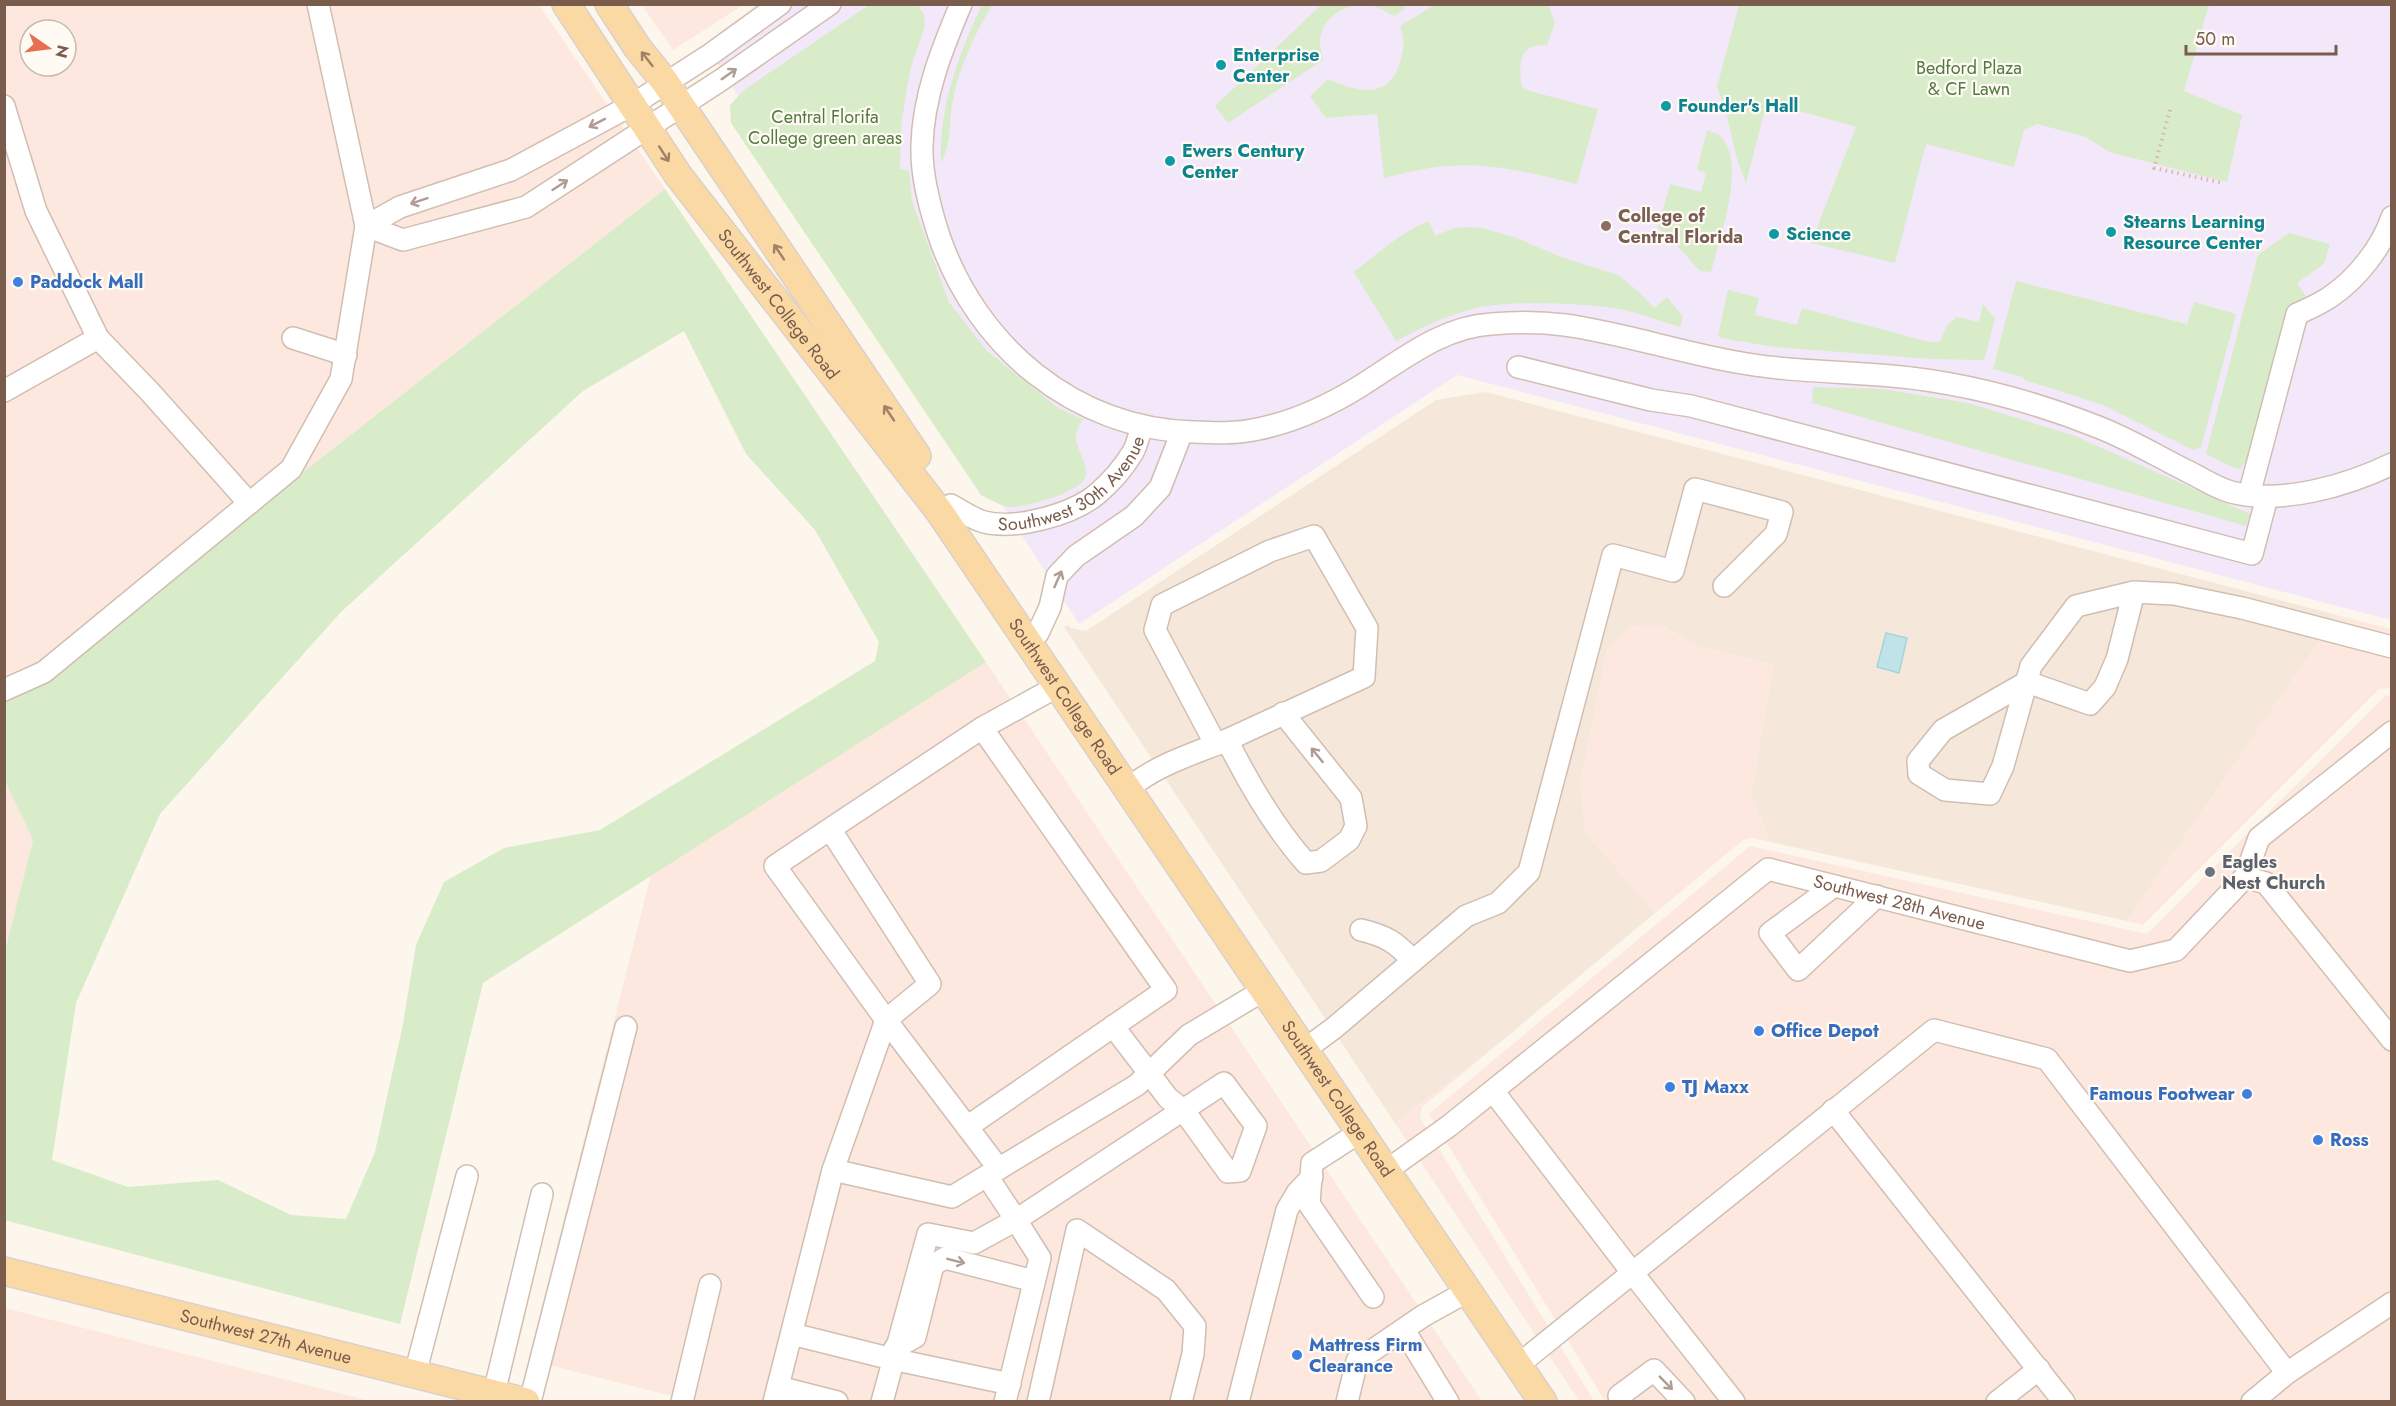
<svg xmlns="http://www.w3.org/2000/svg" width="2396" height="1406" font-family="Jost,sans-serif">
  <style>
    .residential { fill: #f5e8da }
    .commercial { fill: #fde8e0; fill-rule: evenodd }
    .education { fill: #f3e8fa }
    .green { fill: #d8ecc9; fill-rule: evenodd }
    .water { fill: #bfe3e8; stroke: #a5d3da; stroke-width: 1.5 }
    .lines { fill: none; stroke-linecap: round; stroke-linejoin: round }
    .minor-casing { stroke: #d1beb0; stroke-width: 24 }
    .major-casing { stroke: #dad1cd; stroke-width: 30 }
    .path { stroke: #d9b8a5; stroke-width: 4; stroke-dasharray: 1.5 4.5; stroke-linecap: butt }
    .minor { stroke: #fff; stroke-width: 21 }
    .major { stroke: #fbd9a5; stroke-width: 27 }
    .oneway { stroke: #a18267 }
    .oneway2 { stroke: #af9d94 }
    .culture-dot { fill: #0f9aa8; stroke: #fffaf3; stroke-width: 2 }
    .education-dot { fill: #8d6e63; stroke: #fffaf3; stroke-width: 2 }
    .shop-dot { fill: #3f7fe0; stroke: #fffaf3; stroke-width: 2 }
    .worship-dot { fill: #6b7280; stroke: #fffaf3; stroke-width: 2 }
    .labels { text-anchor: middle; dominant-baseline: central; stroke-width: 4.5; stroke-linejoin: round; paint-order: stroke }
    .culture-label { font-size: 18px; font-weight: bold; fill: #0d838f; stroke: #fffaf3; text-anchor: start }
    .park-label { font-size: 18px; fill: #537a41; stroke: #fffaf3 }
    .education-label { font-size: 18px; font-weight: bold; fill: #785e54; stroke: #fffaf3; text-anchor: start }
    .shop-label { font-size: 18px; font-weight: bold; fill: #366cbe; stroke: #fffaf3; text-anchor: start }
    .street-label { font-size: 18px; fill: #7a5c4d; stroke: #fffaf3 }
    .worship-label { font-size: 18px; font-weight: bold; fill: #5b616d; stroke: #fffaf3; text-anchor: start }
  </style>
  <rect width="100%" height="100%" fill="#fdf6ec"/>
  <path class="residential" d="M1486,392l851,223 -210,306 -357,-79 -19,-48 22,-129 -74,-18 -38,-22 -54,26 -27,133 6,49 69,80 -169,141 -91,69 -331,-496 4,-2 3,3 15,3 350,-231z"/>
  <g class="commercial">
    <path d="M5,5h534l126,184 -598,468 -62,37zM30,30h36v36h-36z"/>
    <path d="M642,5h101l-70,45z"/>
    <path d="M2337,615l54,14v59l-12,1 -236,236 -16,-4z"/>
    <path d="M1661,625l38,22 74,18 -22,129 19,48 -19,-4 -8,2 -88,73 -69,-80 -6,-49 27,-133 24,-25z"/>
    <path d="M986,662l496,739 -786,1 -168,-42 123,-485z"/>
    <path d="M2386,695l5,2v704h-786l-176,-287 321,-268 397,88z"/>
    <path d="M5,781l28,59 -28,111z"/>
    <path d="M1486,1054l-64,53 -2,11 174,283h-15l-184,-278z"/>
    <path d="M5,1308l357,91 10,2h-367z"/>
  </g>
  <path class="education" d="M776,4l1615,1v615l-934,-245 -378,249 -368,-570z"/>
  <g class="green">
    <path d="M1548,4l7,18 -8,23c-4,1 -11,0 -15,2 -15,5 -12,28 -10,40l11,5 65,17 -21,75c-42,-10 -85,-22 -129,-18 -21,1 -43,7 -64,12l-7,-64 -51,4 -16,-22 18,-17c31,14 64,21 73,-21 3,-12 4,-20 -1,-32l34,-21z"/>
    <path d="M918,5l7,11 -1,13 -14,41 -9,56 -1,43 9,2 3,30 37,101 38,49 71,57 25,11c-2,4 -7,11 -7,17 -1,12 12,27 10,40 -4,16 -59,31 -75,31 -11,-1 -20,-7 -30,-12l-250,-372 -1,-18 14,-15 125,-85z"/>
    <path d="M982,5h10c-17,29 -32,60 -39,94 -5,23 0,42 -12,64 -2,-57 17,-108 41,-158z"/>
    <path d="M1403,5l2,4 -11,7c-7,-4 -14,-8 -21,-10 -24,-6 -51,10 -53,35 0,6 2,13 3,19l-95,63 -13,-17 106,-101z"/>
    <path d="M1739,5h470l-25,86 58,24 -15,67 -118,-30 -23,-15 -49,-13 -13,6 -10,37 -88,-23 -31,119 -84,-20 45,-116 -89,-25 -21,81 -9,-24 -11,-47 -9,-25z"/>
    <path d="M1707,130c4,2 10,3 13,6 28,26 -1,104 -9,136l-11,-1 -29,-32 -13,-11 12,-44 31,8 5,-19 -9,-3z"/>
    <path d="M665,189l321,473 -503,321 -83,341 -396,-104 1,-269 28,-111 -28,-59v-87l62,-37zM684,331l62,123 69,76 64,112 -4,19 -275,169 -96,18 -60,34 -28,63 -13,79 -28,128 -29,67 -55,-4 -73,-35 -90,7 -76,-27 24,-157 84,-189 181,-202 242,-221z"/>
    <path d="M1429,221l6,15 19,-8 15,-1 13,1 32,9 50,21 54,17 21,17 15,16 13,-11 16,20 -3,10c-21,-6 -44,-16 -66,-19 -38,-5 -105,-8 -142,1 -26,7 -52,19 -76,32l-42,-69c23,-18 47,-40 75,-51z"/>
    <path d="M2289,233l41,11 -6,20 -27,19 10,15 -21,16 -38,145 -8,10 -8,-2 -26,-13 52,-199z"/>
    <path d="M2016,281l171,43 7,-22 42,12 -35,133 -8,3 -90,-45 -78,-25 -2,-3 -30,-8z"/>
    <path d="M1728,290l31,8 -4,17 42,10 5,-17 127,34h10l8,-17 10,-8 22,5 4,-18 12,15 -11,41 -54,-1 -155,-12 -55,-9 -2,-3z"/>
    <path d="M1813,387l69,2 86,14 107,33 175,78 -4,12 -434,-123z"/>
  </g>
  <path class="water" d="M1886,633l21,5 -8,35 -22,-6z"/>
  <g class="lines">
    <g class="minor-casing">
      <g id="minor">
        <path d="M961,4c-19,45 -38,92 -39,142 -1,30 8,62 17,90 38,111 135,192 254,196 21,1 44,2 65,-3 35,-7 70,-23 101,-42 42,-26 82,-60 132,-63 23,-2 51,-2 74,1 57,8 114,27 171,37 42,8 86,9 129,12 79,4 160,24 233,53 31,12 61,30 91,45 14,7 27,16 42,20 50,13 115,-6 161,-28"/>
        <path d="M4,106l32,105 62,127 52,54 99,111"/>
        <path d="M366,226l37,14 123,-33 195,-127 109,-76"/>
        <path d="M366,226l34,-19 111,-37 121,-65 79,-51 69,-50"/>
        <path d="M293,338l53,17"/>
        <path d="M1518,367l133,33 40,6 561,148 15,-57"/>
        <path d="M4,391l94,-53"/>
        <path d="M2249,495l48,-181c11,-5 23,-10 33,-17 27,-18 52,-50 62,-80"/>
        <path id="s1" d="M951,505c10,6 22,14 33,17 31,8 88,-7 113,-28 13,-11 27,-27 36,-42 4,-7 6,-17 9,-26"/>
        <path d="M2134,592l-17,67 -12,28 -15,17 -63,-22 -84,48 -25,31 1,13 26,16 45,4 13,-28 28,-100 45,-60 58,-14 40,2 68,14 150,39"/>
        <path d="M1038,633l12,-26 7,-31 19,-20 58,-40 26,-28 22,-56"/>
        <path d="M4,690l40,-18 247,-203 50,-90 25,-153 -48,-222"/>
        <path d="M1227,740c22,44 47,87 79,123l15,-2 28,-21 7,-14 -5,-28 -68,-85"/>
        <path d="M1138,781c27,-19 58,-28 89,-41l137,-63 3,-49 -53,-92 -44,15 -108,54 -7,25 61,115"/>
        <path d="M830,829l-55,37 111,154 44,-36 -100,-155 152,-101 76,-42"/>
        <path d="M2245,877l14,-39 133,-106"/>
        <path d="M1834,886l-64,47 28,37 79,-74"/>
        <path d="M1361,930c25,6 35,12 52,31"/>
        <path d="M886,1020l113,149"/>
        <path d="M1315,1042l19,-14 132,-112 32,-13 31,-31 84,-317 60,16 22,-82 87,23 -6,22 -52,52"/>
        <path d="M1493,1091l138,180 103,131"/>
        <path d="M1833,1110l231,292"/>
        <path d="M967,1127l199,-137 -184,-262"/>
        <path d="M1360,1132l-48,31 -3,41 64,93"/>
        <path id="s2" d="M1397,1163l52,-37 319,-257 362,92 46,-11 69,-73 21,6 126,157"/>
        <path d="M833,1170l119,27 185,-112 52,-50 75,-45"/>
        <path d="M987,1176l29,44 208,-137 32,43 -16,45 -12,1 -44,-61 -16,-13 -55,-72"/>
        <path d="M1404,1330l44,72"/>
        <path d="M792,1334l100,25 118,25"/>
        <path d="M895,1348l20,-11 18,-72 12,-7 89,23"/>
        <path d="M1528,1357l406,-327 113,29 240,314"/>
        <path d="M415,1374l52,-198"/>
        <path d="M778,1387l59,15"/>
        <path d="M494,1393l48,-199"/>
        <path d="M530,1402l96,-375"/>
        <path d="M682,1402l28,-117"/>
        <path d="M774,1402l59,-232 53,-150"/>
        <path d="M882,1402l46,-168 46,9 42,-23 24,38 -35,144"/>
        <path d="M1038,1402l39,-172 89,60 29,36 -2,28 -12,48"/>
        <path d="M1238,1402l49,-192 10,-17 15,-16"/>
        <path d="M1347,1402l10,-41 66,-45 45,-25"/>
        <path d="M1622,1402l-3,-6 35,-26 30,32"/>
        <path d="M1997,1402l42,-33"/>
        <path d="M2252,1402l35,-29 105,-70"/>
      </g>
    </g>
    <g class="major-casing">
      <g id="major">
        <path id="s3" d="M566,4l112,171 261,336 604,891"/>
        <path d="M609,4l28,43 28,35 252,374"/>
        <path id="s4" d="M4,1271l522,131"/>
      </g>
    </g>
    <path class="path" d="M2170,110l-16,58 69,15"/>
    <use href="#minor" class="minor"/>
    <use href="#major" class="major"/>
  </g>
  <defs><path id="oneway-shaft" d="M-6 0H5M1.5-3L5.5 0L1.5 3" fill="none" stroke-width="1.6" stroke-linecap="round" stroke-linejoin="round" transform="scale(1.5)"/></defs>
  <g class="oneway">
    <use href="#oneway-shaft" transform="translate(647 59) rotate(-128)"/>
    <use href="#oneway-shaft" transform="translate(664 154) rotate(57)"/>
    <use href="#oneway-shaft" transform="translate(779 252) rotate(-124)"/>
    <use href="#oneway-shaft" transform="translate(889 413) rotate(-124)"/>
  </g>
  <g class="oneway2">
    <use href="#oneway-shaft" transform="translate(729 74) rotate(-35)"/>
    <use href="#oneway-shaft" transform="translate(597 123) rotate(153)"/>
    <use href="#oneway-shaft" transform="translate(560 185) rotate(-33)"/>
    <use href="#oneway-shaft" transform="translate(419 201) rotate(161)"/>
    <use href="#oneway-shaft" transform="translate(1058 579) rotate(-66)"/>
    <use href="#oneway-shaft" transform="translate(1317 755) rotate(-129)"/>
    <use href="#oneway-shaft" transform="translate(956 1261) rotate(14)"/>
    <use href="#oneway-shaft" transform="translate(1666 1383) rotate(45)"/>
  </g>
  <g class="culture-dot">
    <circle cx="1221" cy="65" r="6"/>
    <circle cx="1666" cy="106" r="6"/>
    <circle cx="1170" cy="161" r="6"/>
    <circle cx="2111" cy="232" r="6"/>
    <circle cx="1774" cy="234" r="6"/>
  </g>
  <circle class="education-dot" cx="1606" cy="226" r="6"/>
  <g class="shop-dot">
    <circle cx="18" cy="282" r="6"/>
    <circle cx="1759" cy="1031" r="6"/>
    <circle cx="1670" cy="1087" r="6"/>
    <circle cx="2247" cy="1094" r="6"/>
    <circle cx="2318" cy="1140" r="6"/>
    <circle cx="1297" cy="1355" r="6"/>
  </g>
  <circle class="worship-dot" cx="2210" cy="872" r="6"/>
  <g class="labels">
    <g class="culture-label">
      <text x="1233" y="55">Enterprise<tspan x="1233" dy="21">Center</tspan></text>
      <text x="1678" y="106">Founder's Hall</text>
      <text x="1182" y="151">Ewers Century<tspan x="1182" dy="21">Center</tspan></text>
      <text x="2123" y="222">Stearns Learning<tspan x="2123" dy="21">Resource Center</tspan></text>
      <text x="1786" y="234">Science</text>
    </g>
    <g class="park-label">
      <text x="1969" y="68">Bedford Plaza<tspan x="1969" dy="21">&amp; CF Lawn</tspan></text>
      <text x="825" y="117">Central Florifa<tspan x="825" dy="21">College green areas</tspan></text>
    </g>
    <g class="education-label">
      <text x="1618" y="216">College of<tspan x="1618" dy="21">Central Florida</tspan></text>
    </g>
    <g class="shop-label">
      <text x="30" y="282">Paddock Mall</text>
      <text x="1771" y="1031">Office Depot</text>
      <text x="1682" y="1087">TJ Maxx</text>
      <text x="2235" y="1094" text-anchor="end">Famous Footwear</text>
      <text x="2330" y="1140">Ross</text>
      <text x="1309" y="1345">Mattress Firm<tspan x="1309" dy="21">Clearance</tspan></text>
    </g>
    <g class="street-label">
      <text stroke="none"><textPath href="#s3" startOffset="368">Southwest College Road</textPath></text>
      <text stroke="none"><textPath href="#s1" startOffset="140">Southwest 30th Avenue</textPath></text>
      <text stroke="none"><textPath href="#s3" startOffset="854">Southwest College Road</textPath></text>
      <text stroke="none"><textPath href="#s2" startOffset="609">Southwest 28th Avenue</textPath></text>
      <text stroke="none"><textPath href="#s3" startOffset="1340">Southwest College Road</textPath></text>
      <text stroke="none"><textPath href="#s4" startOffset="270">Southwest 27th Avenue</textPath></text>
    </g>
    <g class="worship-label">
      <text x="2222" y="862">Eagles<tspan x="2222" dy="21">Nest Church</tspan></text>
    </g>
  </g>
  <rect width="2396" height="1406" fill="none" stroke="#7a5c4d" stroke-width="12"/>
  <g transform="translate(48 48) rotate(104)"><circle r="28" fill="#fffaf3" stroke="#cabbb1" stroke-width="1.5"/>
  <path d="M0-4.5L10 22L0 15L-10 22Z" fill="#e76f51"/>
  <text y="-9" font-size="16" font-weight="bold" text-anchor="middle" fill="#7a5c4d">N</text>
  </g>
  <path d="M2186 45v9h150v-9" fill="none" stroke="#7a5c4d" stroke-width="3"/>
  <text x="2195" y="45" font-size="18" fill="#7a5c4d" stroke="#fffaf3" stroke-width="4.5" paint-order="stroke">50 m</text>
</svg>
